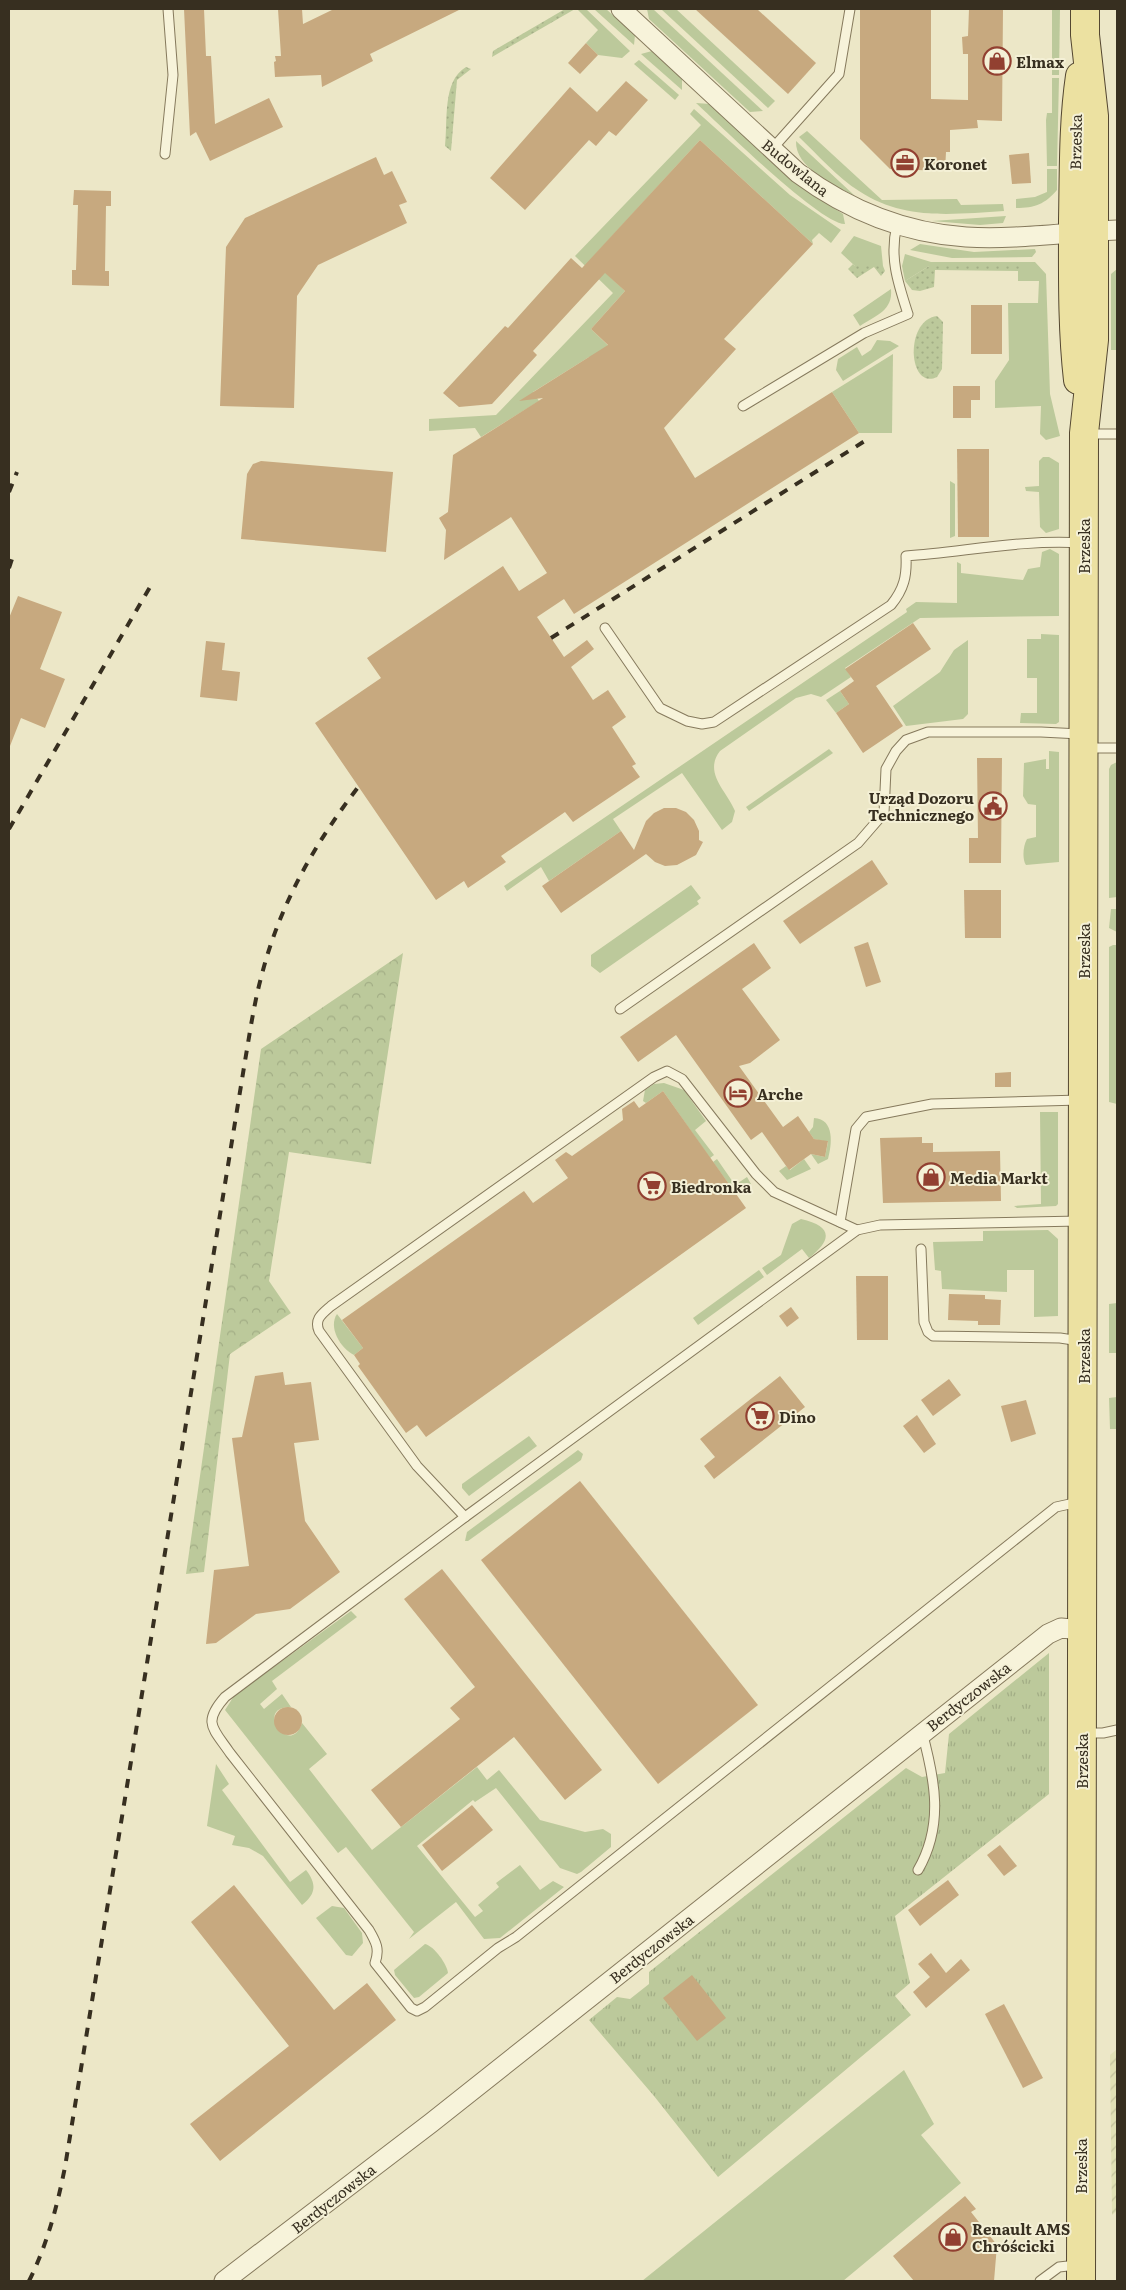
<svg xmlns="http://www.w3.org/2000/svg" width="1126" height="2290" font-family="Literata,serif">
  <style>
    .farmland { fill: url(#farmland-furrows) }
    .grass { fill: #bcc99b }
    .forest { fill: url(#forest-crowns) }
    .park { fill: url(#park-tufts) }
    .garden { fill: url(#garden-dots) }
    .building { fill: #c7a97f }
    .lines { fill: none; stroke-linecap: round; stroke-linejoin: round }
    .lane-casing { stroke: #867a5d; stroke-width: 11 }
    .street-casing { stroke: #867a5d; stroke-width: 21 }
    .primary-casing { stroke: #544731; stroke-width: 30 }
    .lane { stroke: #f7f3da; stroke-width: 9 }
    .street { stroke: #f7f3da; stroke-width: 19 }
    .primary { stroke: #ece1a1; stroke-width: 28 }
    .rail { stroke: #372f20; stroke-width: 4; stroke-dasharray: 9 9; stroke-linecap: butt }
    .labels { text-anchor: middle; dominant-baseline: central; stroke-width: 4; stroke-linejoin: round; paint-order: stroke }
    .poi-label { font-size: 15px; font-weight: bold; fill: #372f20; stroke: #f4f0d6; text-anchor: start }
    .street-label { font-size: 15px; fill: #372f20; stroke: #f4f0d6 }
  </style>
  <defs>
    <pattern id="farmland-furrows" width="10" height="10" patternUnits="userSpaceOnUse" patternTransform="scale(1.25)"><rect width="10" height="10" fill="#e1e1b5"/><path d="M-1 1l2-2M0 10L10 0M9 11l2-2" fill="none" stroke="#c2c19b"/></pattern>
    <pattern id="forest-crowns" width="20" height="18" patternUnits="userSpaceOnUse" patternTransform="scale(1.25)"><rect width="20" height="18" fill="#bcc99b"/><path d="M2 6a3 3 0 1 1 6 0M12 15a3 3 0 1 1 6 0" fill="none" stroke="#a2ad85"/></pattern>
    <pattern id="park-tufts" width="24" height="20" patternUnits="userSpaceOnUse" patternTransform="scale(1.25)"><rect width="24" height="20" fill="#bcc99b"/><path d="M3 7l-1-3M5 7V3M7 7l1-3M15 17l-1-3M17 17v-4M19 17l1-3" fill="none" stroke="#a2ad85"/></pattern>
    <pattern id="garden-dots" width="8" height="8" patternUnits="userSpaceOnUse" patternTransform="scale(1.25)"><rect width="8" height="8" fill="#bcc99b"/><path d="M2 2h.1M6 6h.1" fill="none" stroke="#a2ad85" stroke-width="1.8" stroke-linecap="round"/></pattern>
  </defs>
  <rect width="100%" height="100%" fill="#ece7c7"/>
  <path class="farmland" d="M1117,2049v162l-5,4 -2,-160z"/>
  <g class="grass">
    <path d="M577,9h9l44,42 -8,7 -24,-3 -12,-12 12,-13z"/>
    <path d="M594,9h12l29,26 -1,10z"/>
    <path d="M647,9h6l110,102 -13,1 -101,-93z"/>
    <path d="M661,9h15l99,92 -7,7z"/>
    <path d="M1052,9h8l-1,66h-7z"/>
    <path d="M652,51l30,27v12l-41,-36z"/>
    <path d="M639,60l40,35 -4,5 -41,-36z"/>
    <path d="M1052,78h7l-2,88h-10l-1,-46 1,-7h5z"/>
    <path d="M696,103l14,1 88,81 45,29 2,10c-24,1 -126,-100 -149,-121z"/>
    <path d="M694,109l96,86 51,35 -10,13 -12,-10 -7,7 1,4 -113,-104 -109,119 34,32 -34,38 26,25 -2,27 -26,-24 -56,35 6,9 -58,36 -6,-9 -46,3v-12l67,-4 117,-122 -38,-37 126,-131 -11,-11z"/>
    <path d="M807,131l75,69 75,-1 4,6 42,-1 1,7c-51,3 -100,10 -145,-20 -21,-13 -42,-37 -60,-54z"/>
    <path d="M796,141l59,55c-21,-11 -60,-28 -59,-55z"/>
    <path d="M1047,169h10v21c-12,14 -22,18 -41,18v-9l19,-2 12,-5z"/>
    <path d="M1006,216l-3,7 -23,2 -48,-4z"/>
    <path d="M854,236l27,10 2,20h-28l-14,-13z"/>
    <path d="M920,244l54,8 61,-3 1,3 -4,5 -80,1 -42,-8z"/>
    <path d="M905,254l26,8h104l11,12 4,120 10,42 -14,4 -6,-6 1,-28 -46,2v-27l14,-21 -1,-57h30l1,-22h-21v-10h3v-4l-92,-1 -24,15 -3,-15z"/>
    <path d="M1117,269v81h-6v-76z"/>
    <path d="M891,289c2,22 -15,26 -31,37l-7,-11z"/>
    <path d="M877,340l13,1 9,5 -56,35 -7,-11 2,-11 19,-12 5,9 9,-6z"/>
    <path d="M893,354l-1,79h-33l-27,-41z"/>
    <path d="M1043,457h6l10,6v66l-13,4 -6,-6 -1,-35 -13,-1 -1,-4 14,-1v-25z"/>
    <path d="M950,481l5,3v52l-5,2z"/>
    <path d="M1050,549l9,5v62l-139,2 -75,50 6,9 -30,20 -10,-3 -15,4 -76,53c-17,22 7,40 15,60l-3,11 -10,8 -40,-57 -69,46 8,12 -72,50 -8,-14 -34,24 -3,-5 403,-274 -1,-3 10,-7 41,1v-41l4,2v9l62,7 5,-11 12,-2 2,-15z"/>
    <path d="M1041,634l18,1v87l-3,2 -36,-1 1,-10h16v-35h-10v-39h14z"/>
    <path d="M968,640v74l-5,5 -57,7 -13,-20 47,-34 14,-22z"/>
    <path d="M840,691l9,13 -13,9 -10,-13z"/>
    <path d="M829,749l4,4 -84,58 -3,-4z"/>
    <path d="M1049,751l10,1v110l-33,3c-4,-6 -3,-19 1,-26l9,-2v-32l-8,-1 -5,-8 1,-33 22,-4v10h3z"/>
    <path d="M1117,762v135l-8,1v-129l2,-4z"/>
    <path d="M691,885l10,13 -4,3 2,3 -99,69 -9,-7v-11z"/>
    <path d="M1111,909h6v23l-8,-4z"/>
    <path d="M1113,945h4v159l-8,-2v-155z"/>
    <path d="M664,1083l20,7 22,31 -11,9 19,25 -4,3 -47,-67 -17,12 -3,-2 2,-11 9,-6z"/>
    <path d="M1040,1112h18v92l-2,2 -39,2 -3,-2 27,-2z"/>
    <path d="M814,1118c21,1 18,27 14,41l-10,5 -7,-10 14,3 3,-15 -14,-3 -5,-7 4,-5z"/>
    <path d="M717,1159l18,26 12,-8 4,7 -15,10 -23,-32z"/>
    <path d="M804,1159l7,10 -24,11 -8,-9 7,-5 4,4z"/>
    <path d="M801,1219c31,7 32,20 8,39l-7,-9 -35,26 -5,-7 19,-13 11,-31z"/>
    <path d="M1048,1230l10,9v77l-24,1v-47h-27v22l-65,-3 -1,-18 -6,-1 -2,-28 50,-1v-10z"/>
    <path d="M759,1270l5,7 -66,48 -5,-7z"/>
    <path d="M1117,1303v50h-8v-49z"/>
    <path d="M337,1314l26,34 -9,7c-14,-7 -26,-28 -17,-41z"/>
    <path d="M1117,1397v32h-7l-1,-31z"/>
    <path d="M529,1436l8,10 -68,50 -7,-8v-4z"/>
    <path d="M578,1450l5,4 -2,6 -113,81h-3l2,-9z"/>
    <path d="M351,1611l6,6 -85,64 5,8 -17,15 4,5 18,-15 9,13c-38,-1 -1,52 11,16l25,31 -18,15 63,81 105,-83 10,13 12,-10 41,50 45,12 18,-3 8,5v13l-30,25 -4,2 -17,-6 -64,-80 -21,14 -2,-2 -56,46 58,71 8,-6 -5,-6 21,-18 -3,-4 24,-18 20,25 13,-9 11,6 -64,51 -16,1 -28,-37 -47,37 5,-7 -68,-85 -8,6 -113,-143 9,-14z"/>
    <path d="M216,1764l13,20 -7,6 68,92 16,-12c11,14 10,24 -4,35l-39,-49 -14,-8 -17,-3 3,-9 -28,-10z"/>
    <path d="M332,1906l12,2 18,25 1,10 -11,13 -6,-1 -30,-37z"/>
    <path d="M425,1944c9,2 22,20 23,29l-29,24 -5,1 -19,-23 -1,-5z"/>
    <path d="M904,2070l30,54 -13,11 40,48 -118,98h-201z"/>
  </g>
  <path class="forest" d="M403,953l-32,211 -82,-12 -20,129 22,32 -61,41 -26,218 -18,2 75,-525z"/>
  <path class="park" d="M1049,1653v141l-154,122 15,67 -15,13 16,19 -193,162 -64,-81 -65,-76 28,-23 13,2 19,-15v-12l257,-204 16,9 23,-4 4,-39z"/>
  <g class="garden">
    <path d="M565,9h10l-83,48 1,-6z"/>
    <path d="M466,67l5,2 -14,11 -6,71 -6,-5c3,-25 -3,-65 21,-79z"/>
    <path d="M853,264l2,2h28l2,5 -4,5 -7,-9 -17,11 -9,-9z"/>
    <path d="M929,266h89l4,1 -1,4h-3l-83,-1 -1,17 -14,4 -8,-1 -7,-9z"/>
    <path d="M937,316l6,6 -1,47 -5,8c-29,14 -33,-57 0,-61z"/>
  </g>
  <g class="building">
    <path d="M184,9h20l2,47h5l4,68 54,-26 14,29 -73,34 -14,-29 -6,4z"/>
    <path d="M278,9h24l1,15 31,-15h127l-91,45 3,7 -51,26 -1,-12 -46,2 -1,-15 2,-1 -1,-5h6z"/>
    <path d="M695,9h62l59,54 -28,31z"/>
    <path d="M860,9l71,1v89l37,1v-46h-5l-1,-17 6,-1 1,-27h34l-1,112 -25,-1 1,8 -28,2v22h-4l-1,19 -55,-2 -30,-30z"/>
    <path d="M586,43l12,12 -18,19 -12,-11z"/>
    <path d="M626,81l22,19 -32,36 -7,-5 -13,15 -7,-6 -64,70 -35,-32 80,-91 27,25z"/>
    <path d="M700,140l113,104 -89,95 12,10 -72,79 31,50 137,-86 27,41 -285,181 -10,-15 -27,18 27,40 23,-17 7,9 -23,18 22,33 15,-10 18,27 -14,10 24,37 -4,2 8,11 -67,45 -8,-10 -64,44 5,6 -38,26 -4,-7 -28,19 -121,-177 66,-45 -14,-20 136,-92 16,25 28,-18 -36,-56 -67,43 2,-30 -7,-12 9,-6 5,-57 90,-57 -24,3 89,-56 -17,-16 34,-38 -20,-18 -72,78 4,4 -45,49 -33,3 -16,-14 62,-67 3,2 63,-70 11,10z"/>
    <path d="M1029,153l2,30 -19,1 -3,-29z"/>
    <path d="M376,157l8,18 8,-4 15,31 -8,3 8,18 -89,42 -21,31 -3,112 -74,-2 6,-159 19,-29z"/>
    <path d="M74,190l37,1v15h-5l-1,65h4v15l-37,-1v-15h4l2,-65h-5z"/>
    <rect x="971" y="305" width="31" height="49"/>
    <path d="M953,386h27v14h-9v18h-18z"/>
    <path d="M957,449h32v88h-31z"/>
    <path d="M261,461l132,11 -7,80 -145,-13 6,-65 6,-10z"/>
    <path d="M18,596l44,16 -22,57 25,10 -20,49 -24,-10 -11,28 -1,-128z"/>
    <path d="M913,623l18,26 -55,37 27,40 -40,27 -27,-40 13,-9 -9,-13 14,-10 -9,-12z"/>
    <path d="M206,641l19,2 -3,27 18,2 -3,29 -37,-4z"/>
    <path d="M977,758h25l-1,105h-32v-25h9z"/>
    <path d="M664,808h12l10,4 8,8 5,11v9l4,2 -7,13 -19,10 -12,1 -10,-4 -9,-8 -85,59 -19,-27 79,-55 13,19 12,-29 8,-8z"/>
    <path d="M872,860l16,24 -88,60 -17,-23z"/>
    <path d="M964,890h37v48h-36z"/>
    <path d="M868,942l13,40 -15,5 -12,-40z"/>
    <path d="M754,943l17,25 -29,21 38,51 -30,23 -11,3 44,61 15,-11 16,23 14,2 -3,16 -14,-3 -22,16 -27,-38 -11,8 -75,-105 -38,27 -18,-25z"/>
    <path d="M1011,1072v15h-16v-14z"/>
    <path d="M663,1091l83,117 -320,229 -9,-12 -11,8 -48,-67 2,-2 -6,-9 9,-7 -21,-28 182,-129 9,12 35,-25 -13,-18 11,-8 6,4 51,-36 -1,-11 12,-8 5,7z"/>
    <path d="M922,1137v6h11v9l67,-1 1,50 -118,2 -3,-65z"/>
    <path d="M856,1276h32v64h-31z"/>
    <path d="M949,1294l36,1v4l16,1 -1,25h-22v-4l-30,-1z"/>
    <path d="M791,1307l8,11 -12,9 -8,-11z"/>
    <path d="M283,1372l2,13 26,-3 8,58 -25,3 11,78 35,51 -50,37 -34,5 -40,29 -10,1 8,-74 35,-4 -17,-128 10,-1 13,-61z"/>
    <path d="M780,1376l25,31 -91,72 -10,-13 11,-9 -15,-18z"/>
    <path d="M949,1379l12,16 -28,21 -12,-16z"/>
    <path d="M1026,1400l10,34 -25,8 -10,-36z"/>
    <path d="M917,1415l19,29 -12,9 -21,-27z"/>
    <path d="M580,1481l178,224 -100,79 -177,-224z"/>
    <path d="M442,1569l160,201 -37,30 -51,-63 -113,90 -30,-37 89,-71 -10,-11 25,-21 -71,-88z"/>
    <circle cx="288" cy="1721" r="14"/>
    <path d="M472,1805l21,25 -51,41 -20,-26z"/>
    <path d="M1000,1845l17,21 -13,10 -17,-21z"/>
    <path d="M948,1880l11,15 -39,31 -12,-16z"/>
    <path d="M234,1885l100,125 33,-27 29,37 -176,141 -30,-37 99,-78 -98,-124z"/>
    <path d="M931,1953l15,20 15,-14 9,11 -44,38 -13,-16 17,-15 -12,-13z"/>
    <path d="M692,1975l34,43 -29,23 -34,-43z"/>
    <path d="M1004,2004l39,74 -20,10 -38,-74z"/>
    <path d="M965,2196l11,13 -5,3 26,33 -3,36h-80l-21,-25z"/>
  </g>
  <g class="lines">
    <g class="lane-casing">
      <g id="lane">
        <path d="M772,149l67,-75 11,-65"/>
        <path d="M165,154l8,-79 -5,-66"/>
        <path d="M743,406l121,-73 44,-19c-10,-31 -19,-57 -11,-89"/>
        <path d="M1087,434h30"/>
        <path d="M605,628l55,80 27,13 15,3 12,-2 177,-117c13,-16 16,-29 15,-49 58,-4 117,-17 176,-13"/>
        <path d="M1086,748h31"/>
        <path d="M620,1009l238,-166 26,-30 2,-44 10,-18 10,-11 22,-8h113l39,2"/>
        <path d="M840,1222l16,-93 10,-12 66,-13 148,-4"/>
        <path d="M921,1249l3,73 4,10 5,4 127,2 20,3"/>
        <path d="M1079,1502l-23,5 -540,430 -18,11 -73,59 -8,4 -6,-3 -36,-45c5,-14 1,-21 -6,-33l-139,-177c-17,-25 -28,-30 -5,-56l240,-180 392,-287 23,-5 200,-4"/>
        <path d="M465,1517l-48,-51 -98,-135c-5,-12 3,-17 12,-25l323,-229 13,-6 15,8 74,95 18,18 83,38"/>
        <path d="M1084,1733h19l14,-3"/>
        <path d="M918,1870c26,-45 17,-90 4,-138"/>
        <path d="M1040,2281l19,-14 18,-2"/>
      </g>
    </g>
    <g class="street-casing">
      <g id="street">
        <path d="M621,9l177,164c50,37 106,60 168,64 50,3 101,-5 151,-7"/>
        <path d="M224,2281l207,-158 617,-489 13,-6 21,2"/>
      </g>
    </g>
    <g class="primary-casing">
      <g id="primary">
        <path d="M1078,380c-6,-53 -5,-107 -5,-160 1,-48 0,-96 7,-144"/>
        <path d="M1081,2281l3,-1848 10,-93v-224l-9,-81v-26"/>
      </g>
    </g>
    <use href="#lane" class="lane"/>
    <use href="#street" class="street"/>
    <use href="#primary" class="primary"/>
    <g class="rail">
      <path d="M9,492l8,-20"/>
      <path d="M9,568l3,-9"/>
      <path d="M551,638l317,-199"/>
      <path d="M9,829l141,-242"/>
      <path d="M29,2281c18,-36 28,-74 36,-114l180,-1106c5,-29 9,-58 17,-87 18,-70 53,-131 97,-188"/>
    </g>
  </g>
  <defs>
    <g id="shop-ring" transform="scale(1.4375)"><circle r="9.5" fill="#f4f0d6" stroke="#924031" stroke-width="1.5"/><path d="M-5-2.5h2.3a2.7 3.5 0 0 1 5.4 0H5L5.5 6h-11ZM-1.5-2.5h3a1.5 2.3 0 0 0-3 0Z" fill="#924031"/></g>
    <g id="office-ring" transform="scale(1.4375)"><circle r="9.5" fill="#f4f0d6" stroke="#924031" stroke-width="1.5"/><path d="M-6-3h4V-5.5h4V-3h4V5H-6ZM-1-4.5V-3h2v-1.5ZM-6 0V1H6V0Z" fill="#924031"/></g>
    <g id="civic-ring" transform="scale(1.4375)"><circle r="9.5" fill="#f4f0d6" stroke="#924031" stroke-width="1.5"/><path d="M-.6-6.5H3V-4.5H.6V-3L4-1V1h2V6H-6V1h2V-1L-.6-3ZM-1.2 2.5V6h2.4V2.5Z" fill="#924031"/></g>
    <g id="hotel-ring" transform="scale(1.4375)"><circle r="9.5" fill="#f4f0d6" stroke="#924031" stroke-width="1.5"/><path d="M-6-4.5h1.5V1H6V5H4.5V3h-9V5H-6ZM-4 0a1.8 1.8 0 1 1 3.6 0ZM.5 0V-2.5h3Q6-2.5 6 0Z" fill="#924031"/></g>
    <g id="supermarket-ring" transform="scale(1.4375)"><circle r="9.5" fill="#f4f0d6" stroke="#924031" stroke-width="1.5"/><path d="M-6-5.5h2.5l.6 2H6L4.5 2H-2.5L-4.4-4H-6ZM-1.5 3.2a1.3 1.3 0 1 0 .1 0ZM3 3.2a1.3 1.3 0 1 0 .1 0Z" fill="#924031"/></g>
  </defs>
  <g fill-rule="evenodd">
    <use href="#shop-ring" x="997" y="61"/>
    <use href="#office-ring" x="905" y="163"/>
    <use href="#civic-ring" x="993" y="806"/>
    <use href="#hotel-ring" x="738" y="1093"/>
    <use href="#shop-ring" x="931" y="1177"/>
    <use href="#supermarket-ring" x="652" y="1186"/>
    <use href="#supermarket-ring" x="760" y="1416"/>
    <use href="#shop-ring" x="953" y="2237"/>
  </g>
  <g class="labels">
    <g class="poi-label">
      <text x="1016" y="61">Elmax</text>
      <text x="924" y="163">Koronet</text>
      <text x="974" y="797" text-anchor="end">Urząd Dozoru<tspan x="974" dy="17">Technicznego</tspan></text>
      <text x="757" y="1093">Arche</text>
      <text x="950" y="1177">Media Markt</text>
      <text x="671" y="1186">Biedronka</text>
      <text x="779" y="1416">Dino</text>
      <text x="972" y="2228">Renault AMS<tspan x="972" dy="17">Chróścicki</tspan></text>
    </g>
    <g class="street-label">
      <text transform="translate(1075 142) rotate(-89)">Brzeska</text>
      <text transform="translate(796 167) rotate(39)">Budowlana</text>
      <text transform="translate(1083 546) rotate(-90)">Brzeska</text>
      <text transform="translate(1083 951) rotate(-90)">Brzeska</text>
      <text transform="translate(1083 1356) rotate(-90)">Brzeska</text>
      <text transform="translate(968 1696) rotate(-38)">Berdyczowska</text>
      <text transform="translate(1081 1761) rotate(-90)">Brzeska</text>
      <text transform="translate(651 1948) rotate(-38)">Berdyczowska</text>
      <text transform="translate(1080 2166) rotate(-90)">Brzeska</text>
      <text transform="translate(333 2198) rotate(-38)">Berdyczowska</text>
    </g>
  </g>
  <rect width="1126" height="2290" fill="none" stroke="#372f20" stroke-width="20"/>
</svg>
